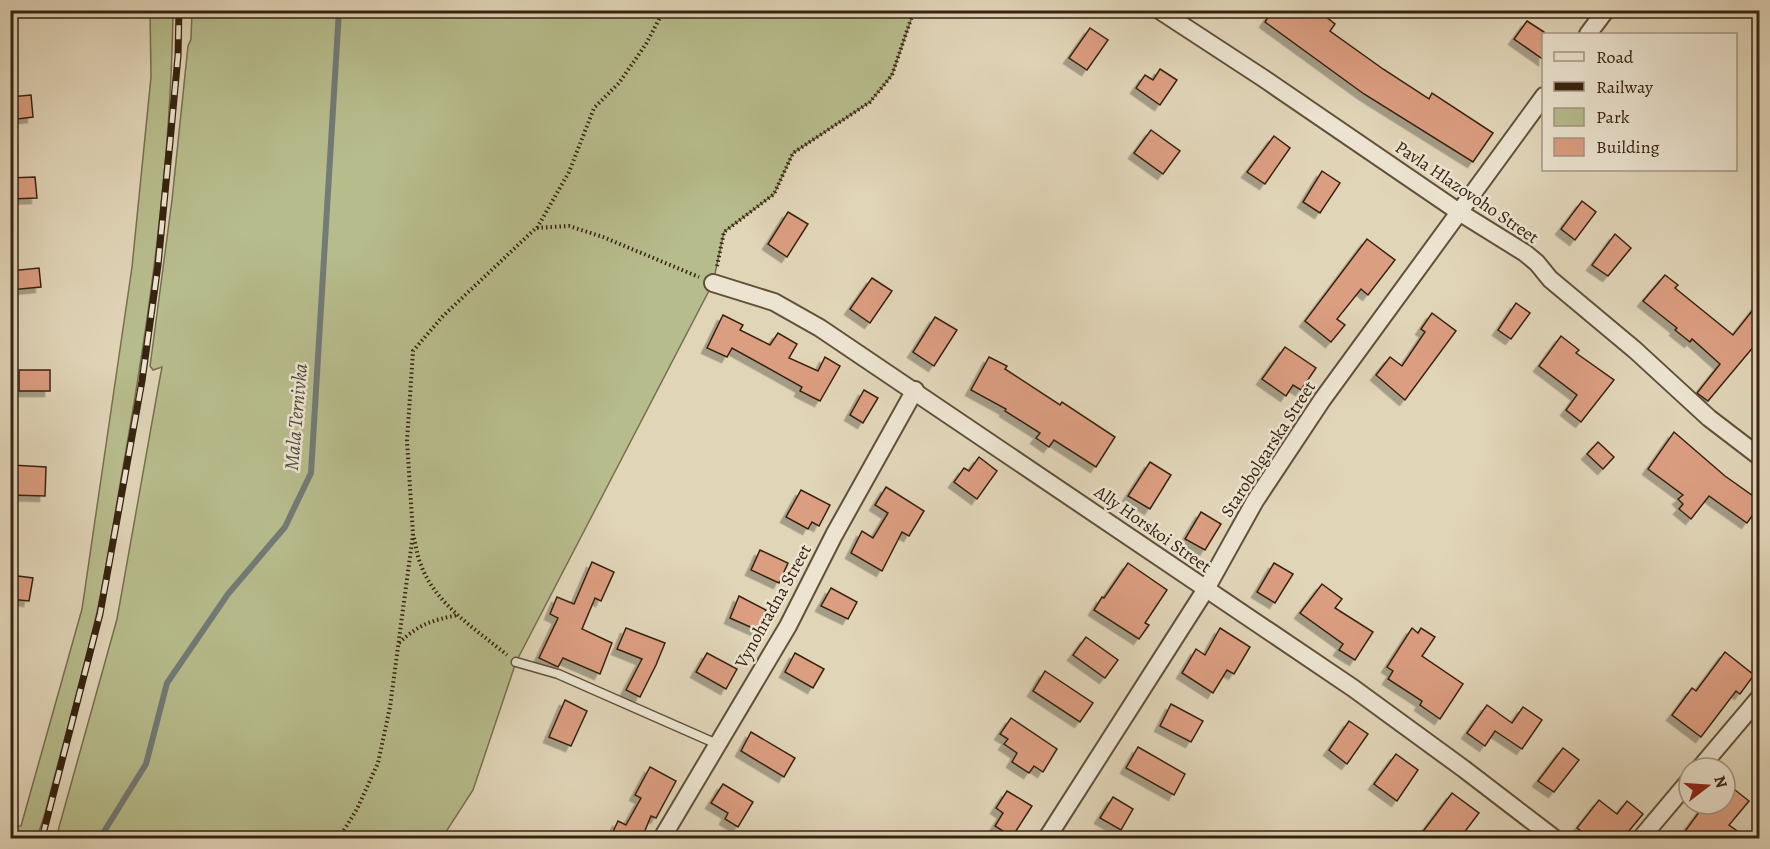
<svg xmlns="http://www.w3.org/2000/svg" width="1770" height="849" font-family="Alegreya,serif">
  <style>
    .green { fill: #b7bc8c; stroke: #77704e; stroke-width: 1.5 }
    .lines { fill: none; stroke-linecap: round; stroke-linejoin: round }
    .stream { stroke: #727b76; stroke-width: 6 }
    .building { fill: #dc9e81; stroke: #372310; stroke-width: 1.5; filter: url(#shadow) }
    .lane-casing { stroke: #62503a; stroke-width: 11 }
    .street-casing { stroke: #62503a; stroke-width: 20 }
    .path { stroke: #372310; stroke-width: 4; stroke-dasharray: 1.5 3; stroke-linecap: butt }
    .lane { stroke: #ece4d1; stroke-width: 8 }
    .street { stroke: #ece4d1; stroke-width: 16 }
    .rail-casing { stroke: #372310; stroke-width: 7 }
    .rail { stroke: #ece4d1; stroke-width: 4.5; stroke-dasharray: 14; stroke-linecap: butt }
    .labels { text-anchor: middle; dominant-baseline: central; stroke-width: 5; stroke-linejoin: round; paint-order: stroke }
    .street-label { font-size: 18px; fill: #372310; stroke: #ece4d1 }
    .water-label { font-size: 20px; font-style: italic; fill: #50483a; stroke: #ece4d1 }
  </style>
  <defs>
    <filter id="shadow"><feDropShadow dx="-5.5" dy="5.5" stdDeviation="0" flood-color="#0004"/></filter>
  </defs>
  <rect width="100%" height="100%" fill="#e1d5b8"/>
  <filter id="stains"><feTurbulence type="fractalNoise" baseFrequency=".00333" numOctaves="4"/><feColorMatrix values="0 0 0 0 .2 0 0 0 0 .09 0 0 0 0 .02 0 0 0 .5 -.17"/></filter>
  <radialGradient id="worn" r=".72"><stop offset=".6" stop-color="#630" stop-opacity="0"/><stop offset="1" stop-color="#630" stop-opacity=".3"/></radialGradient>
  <g class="green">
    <path d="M150,11h23c-2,155 -24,310 -51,462 -8,46 -15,93 -25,139 -15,67 -35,134 -52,201l-8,25h-26v-12h10l61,-217 50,-342 19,-190z"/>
    <path d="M192,11h722l-22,64 -22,27 -77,51 -19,41 -50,38 -11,51 -197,379 -43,128 -31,48h-386l61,-219 42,-236 3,-16 -9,3 -3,-4 1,-7 21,-159 16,-154 3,-7z"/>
  </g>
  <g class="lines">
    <path class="stream" d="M100,838l46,-74 21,-81 61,-89 57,-67 26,-54 28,-463"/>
  </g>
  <g class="building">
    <path d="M1273,10h44l18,14 -5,7 53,38 46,30 3,-6 61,40 -20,29 -109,-68 -99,-72z"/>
    <path d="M1527,21l17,11v28l-30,-21z"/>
    <path d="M1090,28l18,12 -21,30 -18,-12z"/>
    <path d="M1160,69l17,11 -17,25 -24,-17 9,-13 8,5z"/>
    <path d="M31,95l2,22 -23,3v-23z"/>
    <path d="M1151,130l29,21 -17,23 -29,-21z"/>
    <path d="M1274,136l16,12 -25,36 -18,-12z"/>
    <path d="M1322,171l18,12 -20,30 -17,-11z"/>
    <path d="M35,177l2,21 -27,1v-21z"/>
    <path d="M1582,201l14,11 -21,28 -14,-11z"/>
    <path d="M788,212l20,12 -21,33 -19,-13z"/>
    <path d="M1615,234l16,14 -23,28 -16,-11z"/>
    <path d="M1367,239l28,21 -27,35 -7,-6 -24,30 8,6 -14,17 -26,-21z"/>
    <path d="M39,268l2,19 -31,3v-19z"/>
    <path d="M1665,275l13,10 -3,3 58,47 27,-34v38l-52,62 -11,-8 23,-29 -28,-25 -2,3 -15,-12 2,-2 -34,-27z"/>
    <path d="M872,278l20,13 -22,32 -20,-14z"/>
    <path d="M1516,303l14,10 -19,26 -13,-9z"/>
    <path d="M1432,313l24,18 -51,69 -29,-25 14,-18 12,9 23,-34 -4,-3z"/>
    <path d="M723,315l20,10 -3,5 30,15 8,-12 19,11 -8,14 29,13 7,-14 15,9 -20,35 -20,-10 2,-4 -70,-39 -5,9 -20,-9z"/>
    <path d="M935,317l22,13 -23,36 -21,-14z"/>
    <path d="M1561,336l18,14 -3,3 38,27 -33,42 -15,-12 11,-15 -38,-29z"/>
    <path d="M1285,347l31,21 -15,22 -8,-5 -7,11 -24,-17z"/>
    <path d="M989,357l18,9 -2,3 55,36 2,-3 53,35 -19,30 -42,-27 -5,7 -13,-9 4,-5 -35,-22 1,-2 -35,-19z"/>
    <rect x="19" y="370" width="31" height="21"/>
    <path d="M864,390l14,8 -15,25 -13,-8z"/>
    <path d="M1674,432l51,44 35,25v4l-13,18 -38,-27 -18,23 -12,-10 4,-5 -5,-5 5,-4 -35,-26z"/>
    <path d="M1598,442l16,15 -11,12 -16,-15z"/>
    <path d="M979,457l18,14 -20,28 -23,-17 10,-14 5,3z"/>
    <path d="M1150,462l21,13 -21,34 -22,-13z"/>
    <path d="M11,465l35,2 -1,29 -35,-1z"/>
    <path d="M886,487l38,24 -15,25 -7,-4 -20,39 -31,-18 11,-22 11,7 15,-25 -13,-8z"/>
    <path d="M801,490l29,15 -11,21 -7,-4 -4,7 -22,-12z"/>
    <path d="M1201,512l20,12 -16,26 -20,-11z"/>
    <path d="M760,550l28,13 -9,20 -28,-13z"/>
    <path d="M592,562l22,10 -13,29 -6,-3 -13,31 30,14 -12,31 -37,-16 -5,9 -19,-9 19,-40 -8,-4 7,-17 17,7z"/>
    <path d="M1128,563l39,27 -22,33 4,2 -10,14 -45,-29 8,-13 2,1z"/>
    <path d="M1274,563l19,11 -18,29 -18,-11z"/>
    <path d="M10,575l23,3 -4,23 -19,-2z"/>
    <path d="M1322,584l20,15 -7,9 38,24 -18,28 -16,-10 4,-6 -43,-31z"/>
    <path d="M831,588l26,14 -9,17 -27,-13z"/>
    <path d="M739,596l27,14 -9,20 -27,-12z"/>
    <path d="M626,628l39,15 -9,22 -16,32 -14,-7 16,-31 -25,-10z"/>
    <path d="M1220,628l30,19 -16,27 -7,-4 -14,23 -31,-20 14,-24 9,6z"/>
    <path d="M1412,628l6,5 3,-5 14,9 -13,19 41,28 -23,35 -20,-14 2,-4 -34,-22 5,-8 -6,-4z"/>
    <path d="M1086,637l32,23 -13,18 -32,-23z"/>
    <path d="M1725,652l29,23 -14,19 -4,-3 -35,46 -29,-22 20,-27 4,3z"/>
    <path d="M707,653l30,16 -11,20 -30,-17z"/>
    <path d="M795,653l29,16 -11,19 -28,-16z"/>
    <path d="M1045,671l48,32 -13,19 -47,-31z"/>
    <path d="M565,700l22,11 -16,35 -22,-9z"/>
    <path d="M1171,704l32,17 -12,21 -31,-16z"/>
    <path d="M1487,705l25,18 11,-16 19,13 -20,29 -27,-18 -10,15 -18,-13z"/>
    <path d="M1011,718l46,31 -14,23 -9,-6 -5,7 -17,-11 5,-9 -13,-9 4,-5 -8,-5z"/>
    <path d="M1349,721l19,13 -21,30 -18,-14z"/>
    <path d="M751,732l44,26 -11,19 -43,-26z"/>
    <path d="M1138,747l47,27 -11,21 -48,-27z"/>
    <path d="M1563,748l16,12 -25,32 -16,-11z"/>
    <path d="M1396,754l22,16 -21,31 -23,-17z"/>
    <path d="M650,767l26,14 -20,37 -5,-2 -7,17 8,5h-42l8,-17 8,4 15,-27 -6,-3z"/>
    <path d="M1725,782l24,19 -20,24 18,13h-67l25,-34h20z"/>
    <path d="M723,784l30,18 -15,25 -13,-8 3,-6 -17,-10z"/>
    <path d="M1007,791l25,15 -20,31 -17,-11 8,-13 -7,-5z"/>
    <path d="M1452,793l27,20 -19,25h-42z"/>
    <path d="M1113,797l20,12 -12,21 -21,-12z"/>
    <path d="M1599,800l18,14 10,-13 16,13 -20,24h-33l-13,-10z"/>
  </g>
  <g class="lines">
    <g class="lane-casing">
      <path id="lane" d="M516,662l42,12 159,70"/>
    </g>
    <g class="street-casing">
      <g id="street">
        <path d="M1159,10l104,68 196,134 66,41 12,10 13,16 85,71 74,68 51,39"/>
        <path d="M1588,34l18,-24"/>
        <path d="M713,283l61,19 46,26 533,360 111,81 90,69"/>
        <path d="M1700,768l60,-71"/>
        <path d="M662,838l126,-212 46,-91 81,-145"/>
        <path d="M1047,838l159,-249 49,-88 67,-101 222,-304"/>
        <path d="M1641,838l48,-57"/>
      </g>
    </g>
    <g class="path">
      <path d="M537,228l32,-56 25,-64 25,-25 27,-39 18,-34"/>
      <path d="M717,266l7,-34 50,-38 19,-41 77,-51 22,-27 22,-65"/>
      <path d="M414,538c2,8 3,18 7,27 14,39 56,65 86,90"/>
      <path d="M399,643c20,-19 34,-23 59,-28"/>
      <path d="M339,838l18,-29 21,-46 12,-56 23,-173 -6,-93 6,-90 30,-35 93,-88 33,-2 34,11 96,40"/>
    </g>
    <use href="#lane" class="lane"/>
    <use href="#street" class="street"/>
    <g class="rail-casing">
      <path id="rail" d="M42,838l58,-224 42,-233 16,-116 12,-123 8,-86 1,-46"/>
    </g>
    <use href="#rail" class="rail"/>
  </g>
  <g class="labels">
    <g class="street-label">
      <text transform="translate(1467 192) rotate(34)">Pavla Hlazovoho Street</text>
      <text transform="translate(1268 449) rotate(-57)">Starobolgarska Street</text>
      <text transform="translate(1153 529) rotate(35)">Ally Horskoi Street</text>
      <text transform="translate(773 606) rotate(-61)">Vynohradna Street</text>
    </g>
    <g class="water-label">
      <text transform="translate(296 417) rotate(-85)">Mala Ternivka</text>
    </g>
  </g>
  <rect width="1770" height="849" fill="none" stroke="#e1d5b8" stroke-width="36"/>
  <rect x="12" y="12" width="1746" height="825" fill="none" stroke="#372310" stroke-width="3"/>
  <rect x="18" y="18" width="1734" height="813" fill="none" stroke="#372310" stroke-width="1.5"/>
  <rect x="1542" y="33" width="195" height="138" fill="#ece4d1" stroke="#a49784" stroke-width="1.5"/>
  <rect x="1554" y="52" width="30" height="9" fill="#ece4d1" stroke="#a49784" stroke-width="1.5"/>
  <text x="1596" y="63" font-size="18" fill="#372310">Road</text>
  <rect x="1554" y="82" width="30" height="9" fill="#372310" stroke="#a49784" stroke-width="1.5"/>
  <text x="1596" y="93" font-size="18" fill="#372310">Railway</text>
  <rect x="1554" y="108" width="30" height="18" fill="#b7bc8c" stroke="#a49784" stroke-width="1.5"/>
  <text x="1596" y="123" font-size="18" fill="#372310">Park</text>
  <rect x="1554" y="138" width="30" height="18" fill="#dc9e81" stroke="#a49784" stroke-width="1.5"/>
  <text x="1596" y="153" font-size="18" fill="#372310">Building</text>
  <g transform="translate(1707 786) rotate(73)"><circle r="28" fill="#ece4d1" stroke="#a49784" stroke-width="1.5"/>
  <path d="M0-4.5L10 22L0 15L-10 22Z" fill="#8f2418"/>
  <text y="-9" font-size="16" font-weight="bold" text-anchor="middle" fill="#372310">N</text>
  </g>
  <rect width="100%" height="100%" filter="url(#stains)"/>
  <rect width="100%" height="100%" fill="url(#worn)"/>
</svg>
